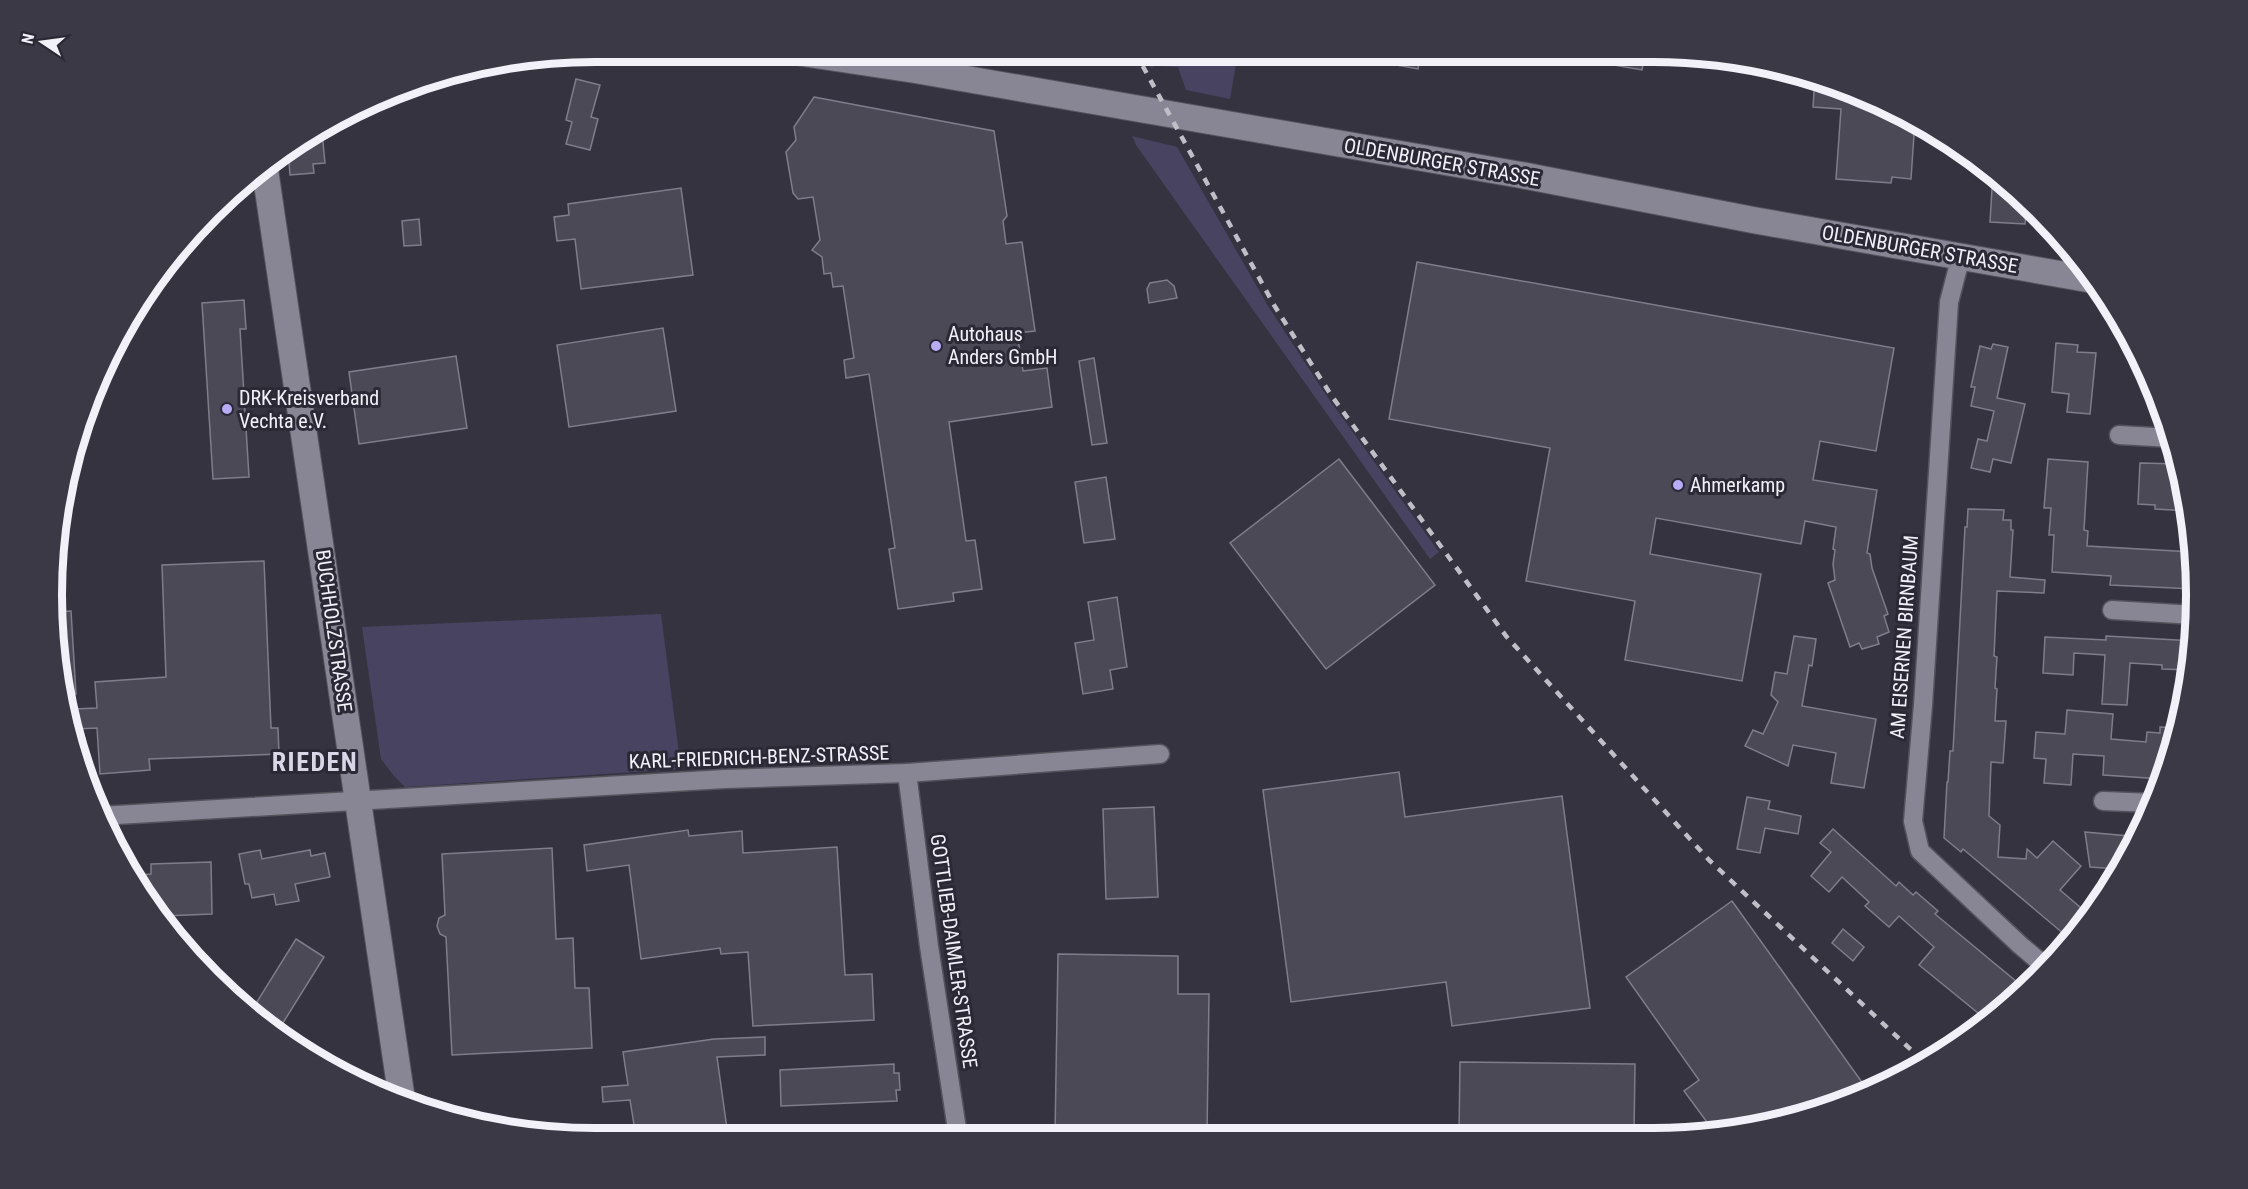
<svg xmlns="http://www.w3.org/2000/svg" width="2248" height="1189" font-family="'Roboto Condensed',sans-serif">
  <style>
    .green { fill: #494362 }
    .building { fill: #4b4956; stroke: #7f7d8c; stroke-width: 1.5 }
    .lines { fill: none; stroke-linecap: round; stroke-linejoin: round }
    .street-casing { stroke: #54535d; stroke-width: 21 }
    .secondary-casing { stroke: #54535d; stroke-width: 28 }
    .street { stroke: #888695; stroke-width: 18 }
    .secondary { stroke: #888695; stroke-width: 26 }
    .rail { stroke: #c0bfc8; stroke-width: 4.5; stroke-dasharray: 8 8; stroke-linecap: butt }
    .poi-dot { fill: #b8abf7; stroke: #2b2935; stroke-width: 2 }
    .labels { text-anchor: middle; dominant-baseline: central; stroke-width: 6; stroke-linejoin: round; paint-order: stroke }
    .street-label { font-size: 20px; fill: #f2f1f9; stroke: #2b2935 }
    .poi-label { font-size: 20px; fill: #f2f1f9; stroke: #2b2935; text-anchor: start }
    .district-label { font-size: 26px; font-weight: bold; letter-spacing: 1.5px; fill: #d9d7e7; stroke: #2b2935 }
    .rim { fill: none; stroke: #f2f1f9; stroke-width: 8 }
  </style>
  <rect width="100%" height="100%" fill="#353340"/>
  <g class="green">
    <path d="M1144,52h94l-8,47 -44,-9 -8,-23 -24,-1 -3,2z"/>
    <path d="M1132,136l45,11 91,159 58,89 113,157 -9,7 -294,-414z"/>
    <path d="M661,614l20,155 -276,18 -11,-11 -13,-17 -19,-132z"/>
  </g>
  <g class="building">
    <path d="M1369,52h52l-3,17 -50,-9z"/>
    <path d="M1591,52h54l-3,18 -52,-9z"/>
    <path d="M1815,77l79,30 21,13 -4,59 -19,-2 -1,6 -55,-4 5,-70 -28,-2z"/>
    <path d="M576,79l24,6 -9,32 7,2 -8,31 -24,-6 6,-22 -6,-2z"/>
    <path d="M814,97l180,34 13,85 -4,5 3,23 16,-2 13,89 -18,2 6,38 24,-3 5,39 -103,15 17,119 9,-1 7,49 -29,4 1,8 -56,8 -9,-60 6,-1 -26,-174 -23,4 -2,-18 10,-2 -11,-72 -10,1 -2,-14 -7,1 -2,-17 -10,-7 8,-10 -7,-43 -15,2 -5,-6 -7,-41 10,-12 -2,-13z"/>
    <path d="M322,132l3,31 -12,1 1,9 -24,2 -2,-25z"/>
    <path d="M1993,172l38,35 -5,6 -1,11 -35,-2z"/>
    <path d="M681,188l12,87 -112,14 -6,-50 -18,2 -3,-24 15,-2 -1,-11z"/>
    <path d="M419,219l2,26 -17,1 -2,-25z"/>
    <path d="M1417,262l477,86 -18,103 -56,-10 -7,39 64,10 -10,63 3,1 2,14 16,46 -4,2 5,16 -12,5 2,7 -17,5 -3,-6 -9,4 -22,-64 7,-3 -2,-16 2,-14 -2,-1 3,-22 -31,-6 -4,23 -145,-26 -6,36 111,20 -19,107 -117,-21 10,-59 -109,-20 24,-133 -161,-29z"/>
    <path d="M1167,280l7,6 3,12 -28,5 -2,-14 3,-6z"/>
    <path d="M244,300l2,29h-6l9,148 -36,2 -11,-176z"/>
    <path d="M663,328l13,83 -107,16 -12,-82z"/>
    <path d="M2056,343l22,2 -1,7 19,1 -6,61 -23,-2 2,-18 -17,-2z"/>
    <path d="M1993,344l15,3 -11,51 28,6 -14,59 -18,-4 -3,13 -19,-4 7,-29 9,2 7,-30 -23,-5 4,-19h-4l9,-41 11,3z"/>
    <path d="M456,356l11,72 -108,16 -10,-72z"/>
    <path d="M1094,358l13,85 -15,2 -13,-84z"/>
    <path d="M1339,459l96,126 -109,84 -96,-126z"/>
    <path d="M2048,459l40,3 -4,68 4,1 -1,15 106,6 1,37 -84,-4 1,-9 -59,-4 2,-37h-5l2,-27h-7z"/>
    <path d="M2140,463l39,1 10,47 -34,-2v-4l-17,-1z"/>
    <path d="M1106,477l9,62 -31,4 -9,-61z"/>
    <path d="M1968,509l36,1 -1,10h8v10h2l-3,47 35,3 -1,13 -47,-2 -3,65 3,1 -2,31 2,1 -2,32h11l-3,42 -12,-1 -2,54 11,9 -2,32 28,2 1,-10 10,9 16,-17 28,25 -21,24 28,24 -17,26 -108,-91 -2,3 -17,-14 3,-56h1l2,-31h3l12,-224h2z"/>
    <path d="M264,561l7,167h7l1,26 -130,5 1,11 -50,4 -3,-46 -22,1 -1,-20 23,-1 -2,-26 71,-5 -4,-112z"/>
    <path d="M1117,597l10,70 -17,3 3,19 -30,5 -8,-51 19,-3 -6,-38z"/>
    <path d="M71,611l5,83 -9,2 -15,-66 2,-18z"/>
    <path d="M1794,636l22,3 -4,27 -3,-1 -7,41 74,13 -12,69 -33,-5 5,-30 -43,-8 -5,21 -43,-20 8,-16 10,4 15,-32 -7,-7 4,-23 12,2z"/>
    <path d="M2106,636l88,5 -5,29 -27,-1v-4l-32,-2 -3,42 -25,-1 3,-49 -31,-2 -1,22 -30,-2 2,-36 61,3z"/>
    <path d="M2067,710l46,4 -2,25 35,3 1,-10 13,1v-6l20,1 -18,51 -59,-4 1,-19 -31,-2 -2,31 -27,-2 2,-24 -12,-1 2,-26 29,2z"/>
    <path d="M1399,772l6,45 157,-21 28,212 -138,18 -6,-44 -155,20 -28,-212z"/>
    <path d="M1747,797l23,4 -2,8 33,7 -3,18 -33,-6 -5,25 -23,-4z"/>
    <path d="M1154,807l4,90 -52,2 -3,-90z"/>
    <path d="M1833,829l63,57 3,-4 14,13 3,-3 22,19 -3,3 88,73 -25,22 -5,-4 -10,12 -64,-52 15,-18 -35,-31 -10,11 -24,-21 4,-4 -27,-25 -13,15 -18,-16 20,-24 -11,-9z"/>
    <path d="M688,830l1,6 53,-5 1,22 94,-6 8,128 27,-1 2,46 -121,6 -5,-74 -27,2 -1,-6 -79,11 -12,-94 -42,6 -3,-26z"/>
    <path d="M2085,832l55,5 -22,32 -28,-2z"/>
    <path d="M552,848l4,91 17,-1 2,50h14l3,60 -140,7 -6,-118 -6,-3 -3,-8 2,-8 6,-3 -3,-61z"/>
    <path d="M260,850l2,9 48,-9 1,6 14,-3 5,24 -35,7 4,17 -23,4 -2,-11 -22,4 -3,-14h-4l-6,-30z"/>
    <path d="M211,862l1,52 -49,2 -26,-41 14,-1v-10z"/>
    <path d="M1732,901l137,191 -8,5 -136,36h-10l-31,-42 15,-11 -73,-103z"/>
    <path d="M1843,929l21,18 -11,14 -21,-18z"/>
    <path d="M296,939l28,18 -48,77 -13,-9 -13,-12z"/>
    <path d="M1058,954l120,2v38h31l-2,141h-152z"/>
    <path d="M765,1037v18l-48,2 11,79 -92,1 -6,-37 -27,2 -1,-15 26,-2 -5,-33 91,-13z"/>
    <path d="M1460,1062l175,2 -1,70h-175z"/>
    <path d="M894,1064v9h5l1,17h-4l1,11 -116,5 -1,-36z"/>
  </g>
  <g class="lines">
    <g class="street-casing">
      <g id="street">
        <path d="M1961,256l-12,46 -26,403 -10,116 7,30 100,94 26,22"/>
        <path d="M2119,435l53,3"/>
        <path d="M2112,610l83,5"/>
        <path d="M907,773l22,173 29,190"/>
        <path d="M2103,801l50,2"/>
        <path d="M100,816l625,-37 182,-6 253,-19"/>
      </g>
    </g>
    <g class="secondary-casing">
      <g id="secondary">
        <path d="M789,51l126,19 606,105 232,45 340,60"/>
        <path d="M264,163l138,937"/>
      </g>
    </g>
    <use href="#street" class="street"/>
    <use href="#secondary" class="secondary"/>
    <path class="rail" d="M1135,52l139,253 57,90 175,241 203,224 216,203"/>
  </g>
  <g class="poi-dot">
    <circle cx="936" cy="346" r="6"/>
    <circle cx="227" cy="409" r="6"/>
    <circle cx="1678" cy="485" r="6"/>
  </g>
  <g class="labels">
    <g class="street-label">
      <text transform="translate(1442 162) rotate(10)">OLDENBURGER STRASSE</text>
      <text transform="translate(1920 249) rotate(10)">OLDENBURGER STRASSE</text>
      <text transform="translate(334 631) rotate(82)">BUCHHOLZSTRASSE</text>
      <text transform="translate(1904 637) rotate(-86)">AM EISERNEN BIRNBAUM</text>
      <text transform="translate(759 757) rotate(-2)">KARL-FRIEDRICH-BENZ-STRASSE</text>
      <text transform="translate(954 951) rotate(82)">GOTTLIEB-DAIMLER-STRASSE</text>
    </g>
    <g class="poi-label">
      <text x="948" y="334">Autohaus<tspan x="948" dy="23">Anders GmbH</tspan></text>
      <text x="239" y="398">DRK-Kreisverband<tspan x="239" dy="23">Vechta e.V.</tspan></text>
      <text x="1690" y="485">Ahmerkamp</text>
    </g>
    <g class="district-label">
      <text x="315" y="762">RIEDEN</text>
    </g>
  </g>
  <path d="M0 0H2248V1189H0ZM595 62H1653A533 533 0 0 1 2186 595V595A533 533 0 0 1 1653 1128H595A533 533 0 0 1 62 595V595A533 533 0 0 1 595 62Z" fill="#3b3945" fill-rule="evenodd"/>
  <path class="rim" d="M595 62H1653A533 533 0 0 1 2186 595V595A533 533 0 0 1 1653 1128H595A533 533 0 0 1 62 595V595A533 533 0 0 1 595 62Z"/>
  <g transform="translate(42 42) rotate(283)" stroke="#2b2935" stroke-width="4.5" paint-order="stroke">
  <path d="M0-4.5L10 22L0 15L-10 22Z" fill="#f2f1f9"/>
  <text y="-9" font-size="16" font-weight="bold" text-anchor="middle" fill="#f2f1f9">N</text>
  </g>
</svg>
